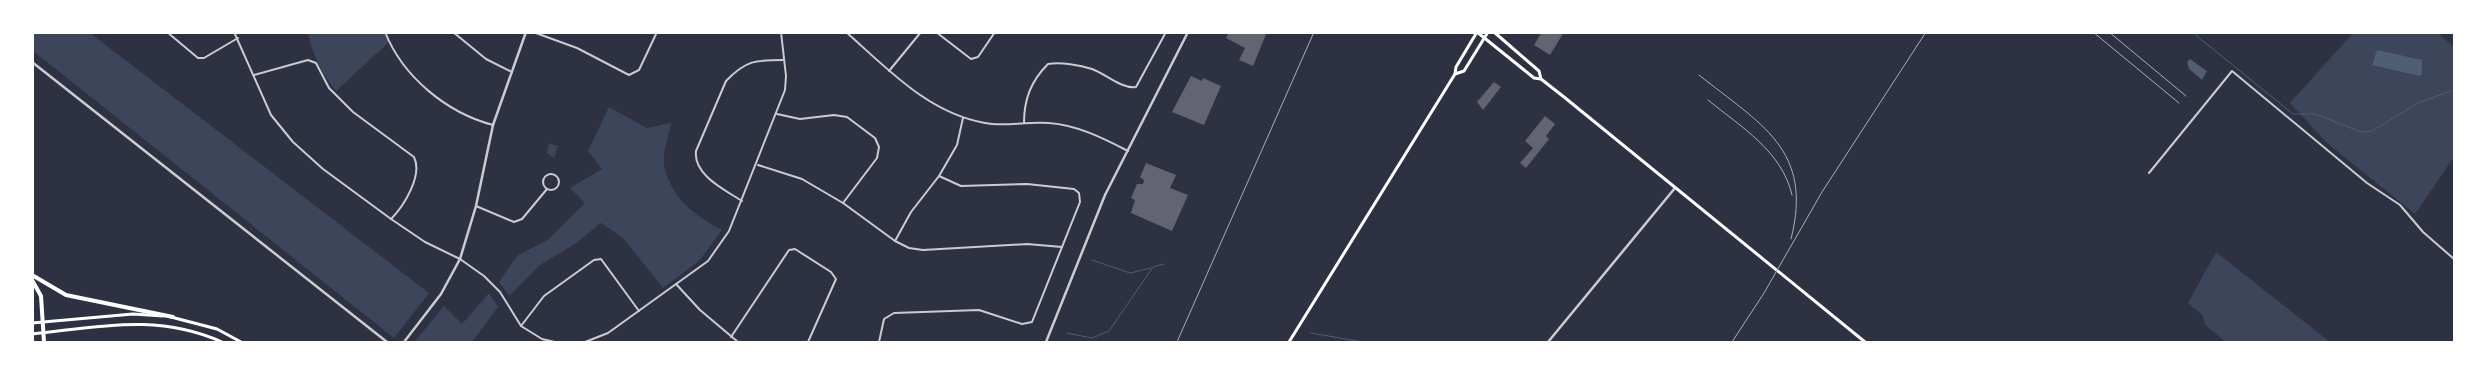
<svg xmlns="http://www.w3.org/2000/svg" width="2487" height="375" font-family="Overpass,sans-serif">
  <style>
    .green { fill: #3c4559 }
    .water { fill: #4f5d75 }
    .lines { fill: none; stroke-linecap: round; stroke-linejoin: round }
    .stream { stroke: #4f5d75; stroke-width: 1 }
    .building { fill: #626471 }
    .minor { stroke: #caccd0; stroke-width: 2 }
    .tertiary { stroke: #caccd0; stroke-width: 2.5 }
    .secondary { stroke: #fff; stroke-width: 3 }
    .primary { stroke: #fff; stroke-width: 3 }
    .motorway { stroke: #fff; stroke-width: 4 }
    .rail { stroke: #abadb3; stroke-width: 1 }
  </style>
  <rect width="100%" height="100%" fill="#2d3142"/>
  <g class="green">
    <path d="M32,33h58l339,260 -35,45 -361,-287z"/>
    <path d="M308,33h77l4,9 -53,49c-15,-19 -23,-35 -28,-58z"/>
    <path d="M2353,33h85l16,14v110l-39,57 -88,-71 -37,-40z"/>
    <path d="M609,107l38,21 24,-5c-2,13 -10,33 -6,46 8,31 31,47 57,61l-23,31 -36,27 -40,-50 -22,-15 -26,21 -35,21 -31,31 -10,-14 18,-26 32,-17 36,-36 -15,-15 32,-19 -14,-18z"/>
    <path d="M549,143l9,3 -4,12 -7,-5z"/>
    <path d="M2216,252l114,90h-104l-21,-17 -2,-9 -15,-13z"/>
    <path d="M489,293l9,14 -26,35h-58l30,-36 18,18z"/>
  </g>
  <g class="water">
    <path d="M2377,50l45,10v14l-2,2 -48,-11z"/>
    <path d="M2190,59l17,12 -5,9 -13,-11 -2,-7z"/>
  </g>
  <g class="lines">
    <g class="stream">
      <path d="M2192,32l101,82h22l46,18 11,-1 46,-28 36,-13"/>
      <path d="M1092,260l38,13 21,-5"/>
      <path d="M1067,333l25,5 17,-7 44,-64 11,-3"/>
      <path d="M1311,333l52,9"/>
    </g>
  </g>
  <g class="building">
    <path d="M1229,32h38l-14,34 -14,-6 6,-12 -19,-10z"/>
    <path d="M1542,32h22l-14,23 -16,-10z"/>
    <path d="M1191,76l11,5 1,-3 18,8 -17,39 -32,-13z"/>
    <path d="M1494,82l7,5 -18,23 -6,-8z"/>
    <path d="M1545,116l10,8 -9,12 3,3 -23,29 -6,-5 13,-15 -8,-7z"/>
    <path d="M1146,163l30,12 -6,13 18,7 -16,36 -41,-18 4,-13 -4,-2 6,-14h6l1,-4 -4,-3z"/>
  </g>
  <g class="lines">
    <g class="minor">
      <path d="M167,32l31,26h6l34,-20"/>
      <path d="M234,32l37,83 22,27 30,27 68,50 34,23 35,17 24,17 16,16 21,34 21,13 13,3"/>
      <path d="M385,32c18,45 62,81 108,93"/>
      <path d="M453,32l33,27 24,12"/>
      <path d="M533,32l44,16 52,27 10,-5 18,-38"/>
      <path d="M846,32c42,37 82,81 139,91 20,4 43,-2 64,0 28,2 54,15 79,28"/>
      <path d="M936,32l35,27 7,-2 17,-25"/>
      <path d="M889,71l32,-39"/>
      <path d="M254,75l54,-15 8,3 13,25 24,24 61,45c9,18 -10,49 -23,62"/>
      <path d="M777,114l23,5 34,-4 13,2 28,21 4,9 -2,11 -34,45"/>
      <path d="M1024,123c0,-24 7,-42 24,-59 13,-2 32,1 44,5 14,5 29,20 44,18l30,-55"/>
      <path d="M758,165l44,14 41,24 52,38 14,7 14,2 104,-6 35,3"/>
      <path d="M2149,173l83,-102 135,112 33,22 23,27 31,27"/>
      <circle cx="551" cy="182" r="8"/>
      <path d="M742,201c-17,-11 -49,-26 -46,-50l30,-70c20,-21 30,-21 57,-21"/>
      <path d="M476,206l38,16 8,-3 25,-30"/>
      <path d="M895,241l16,-29 28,-36 18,-31 6,-27"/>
      <path d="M676,284l24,26 38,32"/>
      <path d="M521,326l23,-30 50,-36 7,-1 38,52"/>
      <path d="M731,337l58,-87 6,-1 36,23 5,7 -28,63"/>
      <path d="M585,342l23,-9 100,-72 21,-30 56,-141 1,-14 -5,-44"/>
      <path d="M879,342l5,-23 10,-6 85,-3 43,14 10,-2 48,-120 -1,-9 -5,-4 -47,-5 -66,2 -22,-10"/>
    </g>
    <g class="tertiary">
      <path d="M32,62l355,280"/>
      <path d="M404,342l37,-48 19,-35 16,-53 17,-81 33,-93"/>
      <path d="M1046,342l59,-147 83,-163"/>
      <path d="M1548,342l127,-154"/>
    </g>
    <g class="secondary">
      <path d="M1477,32l57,46 7,1 23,18 301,245"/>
      <path d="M1494,32l45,39 2,8"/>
      <path d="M171,317l46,12 24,13"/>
      <path d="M32,323l101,-9 30,2"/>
      <path d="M32,334c68,-7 125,-21 190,8"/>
    </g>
    <g class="primary">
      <path d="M1455,74l9,-3 24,-39"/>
      <path d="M1289,342l166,-268 1,-7 21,-35"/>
    </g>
    <g class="motorway">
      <path d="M32,275l34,20 107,22"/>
      <path d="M32,280l9,16 3,46"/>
    </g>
    <g class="rail">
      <path d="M2093,32l86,71"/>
      <path d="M2109,32l77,64"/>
      <path d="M1699,75c61,49 115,74 92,164"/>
      <path d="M1708,100c33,27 74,51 84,95"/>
      <path d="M1177,342l137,-310"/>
      <path d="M1732,342l32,-49 58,-101 104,-160"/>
    </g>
  </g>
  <rect width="2487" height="375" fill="none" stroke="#ffffff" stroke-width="68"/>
</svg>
